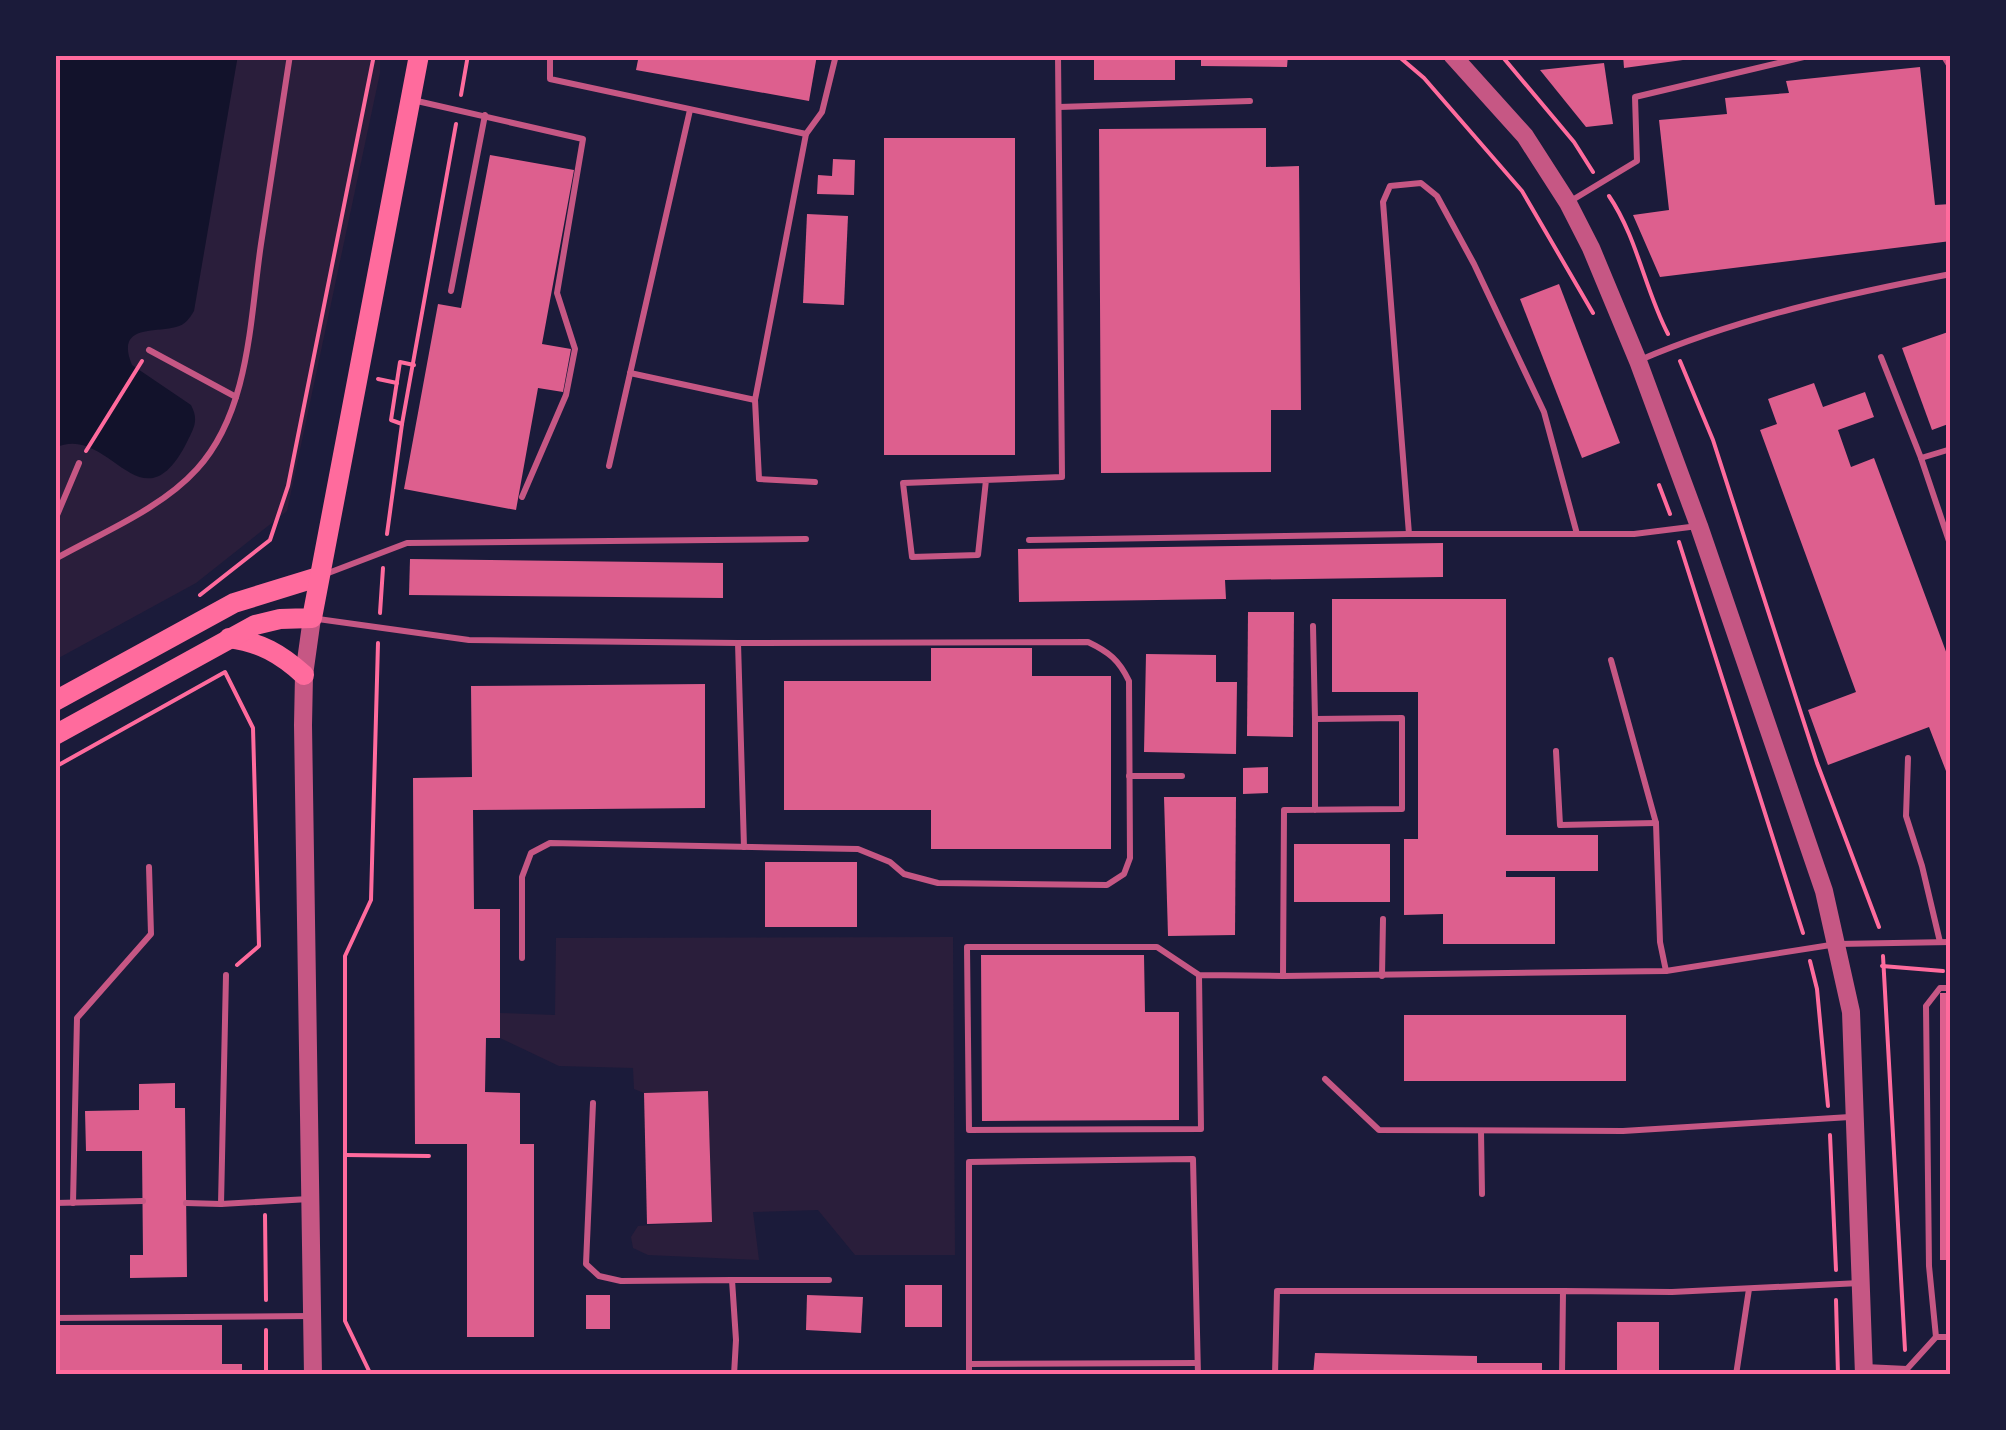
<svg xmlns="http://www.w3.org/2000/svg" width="2006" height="1430" font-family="Commissioner,sans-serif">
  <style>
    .green { fill: #2a1e3b }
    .water { fill: #12122b }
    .building { fill: #dd5f8e }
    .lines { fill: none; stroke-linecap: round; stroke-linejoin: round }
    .path { stroke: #ff6b9d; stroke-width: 4 }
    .service { stroke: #c65784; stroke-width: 6 }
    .tertiary { stroke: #c65784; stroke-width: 18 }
    .secondary { stroke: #ff6b9d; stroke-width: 20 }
    .neatline { fill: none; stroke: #ff6b9d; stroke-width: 4 }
  </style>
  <rect width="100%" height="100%" fill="#1b1b3a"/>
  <g class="green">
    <path d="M55,55h325v18l-93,438 -91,72 -141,77z"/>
    <path d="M953,937l2,318h-100l-37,-45 -65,2 6,48 -111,-5 -15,-7 -2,-11 7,-11 74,-5 -4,-130 -64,2 -10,-4 -1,-21 -74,-2 -59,-28v-25l55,2 1,-77z"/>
  </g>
  <path class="water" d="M55,55h183l-44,256c-4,7 -9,14 -18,16 -21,6 -61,-3 -44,38l59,40c8,15 3,23 -4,37 -46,91 -78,-21 -132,6z"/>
  <g class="building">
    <path d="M639,55h178l-8,46 -173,-31z"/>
    <rect x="1094" y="55" width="81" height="25"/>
    <path d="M1201,55h87l-1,12 -86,-1z"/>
    <path d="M1623,55h82v2l-81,11z"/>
    <path d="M1604,63l9,61 -27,3 -46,-57z"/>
    <path d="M1920,67l15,138 16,-1v37l-291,36 -27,-62 36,-5 -10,-90 68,-6 -2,-16 64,-5 -3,-12z"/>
    <path d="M1266,128v39l33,-1 2,244h-30v62l-170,1 -2,-344z"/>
    <rect x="884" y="138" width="131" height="317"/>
    <path d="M490,155l84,15 -32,174 29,5 -8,43 -25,-4 -22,122 -112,-21 34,-185 23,4z"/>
    <path d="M833,159l22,1 -1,35 -37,-1 1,-19 14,1z"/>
    <path d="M807,214l41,2 -4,89 -41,-2z"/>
    <path d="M1559,284l61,159 -38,15 -62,-159z"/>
    <path d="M1951,331v92l-19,7 -30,-82z"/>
    <path d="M1814,383l9,24 42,-15 9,25 -36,13 13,37 23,-9 77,207v119l-22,-57 -101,38 -20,-55 48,-18 -96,-262 17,-6 -9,-25z"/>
    <path d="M1443,543v34l-218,3 1,19 -207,3 -1,-53z"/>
    <path d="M410,559l313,4v35l-314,-3z"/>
    <path d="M1332,599h174v236h92v36h-92v6h49v67h-112v-30l-39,1v-76h14v-147h-86z"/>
    <path d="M1248,612h46l-1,125 -46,-1z"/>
    <path d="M931,648h101v28h79v173h-180v-39h-147v-129h147z"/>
    <path d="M1146,654l70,1v27h21l-1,72 -92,-2z"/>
    <path d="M705,684v124l-232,2 1,99h26v129h-14l-1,54 35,1v51h14v193h-67v-193h-52l-2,-366 59,-1 -1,-91z"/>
    <path d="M1268,767v26l-25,1v-26z"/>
    <path d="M1164,797h72l-1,138 -67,1z"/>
    <rect x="1294" y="844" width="96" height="58"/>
    <rect x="765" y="862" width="92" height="65"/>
    <path d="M981,955h163l1,57h34v108l-197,1z"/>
    <rect x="1940" y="993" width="11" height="267"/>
    <rect x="1404" y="1015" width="222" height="66"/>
    <path d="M175,1083v25h10l2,169 -57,1v-23h13l-1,-104h-56l-1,-40 54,-1v-26z"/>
    <path d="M708,1091l4,131 -65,2 -3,-131z"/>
    <rect x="905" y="1285" width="37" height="42"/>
    <rect x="586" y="1295" width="24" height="34"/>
    <path d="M807,1295l56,2 -2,36 -55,-3z"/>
    <rect x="1617" y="1322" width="42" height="53"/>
    <path d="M55,1325h167v39h20v11h-187z"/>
    <path d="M1315,1353l162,3v7h65v12h-229z"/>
  </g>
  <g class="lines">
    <g class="path">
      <path d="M1397,55l27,23 98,113 71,122"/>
      <path d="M1501,55l73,87 19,30"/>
      <path d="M461,95l7,-40"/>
      <path d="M1609,196c28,41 36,94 59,138"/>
      <path d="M1680,361l33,79 104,323 62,164"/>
      <path d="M378,379l19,4"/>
      <path d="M402,424l-11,-4 9,-58 14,3"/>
      <path d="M86,451l56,-90"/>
      <path d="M1659,485l11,29"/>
      <path d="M387,534l15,-110 54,-300"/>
      <path d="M1679,542l124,391"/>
      <path d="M200,595l70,-55 18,-54 86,-431"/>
      <path d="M380,613l3,-45"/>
      <path d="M55,767l170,-95 28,56 6,218 -22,19"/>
      <path d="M1883,956l22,394"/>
      <path d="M1810,961l7,28 11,117"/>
      <path d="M1882,966l61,5"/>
      <path d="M1830,1135l6,135"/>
      <path d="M345,1155l84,1"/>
      <path d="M265,1215l1,85"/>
      <path d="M1836,1300l2,75"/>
      <path d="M266,1375v-45"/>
      <path d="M371,1375l-26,-54v-365l26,-56 7,-257"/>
    </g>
    <g class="service">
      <path d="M550,55v24l256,55 16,-22 14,-57"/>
      <path d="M1943,55l8,13"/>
      <path d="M417,101l166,38 -26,154 18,56 -9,46 -44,102"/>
      <path d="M1059,107l191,-6"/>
      <path d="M1569,202l68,-41 -2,-64 177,-42"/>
      <path d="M451,291l34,-176"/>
      <path d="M149,350l87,47"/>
      <path d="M1881,357l40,101 30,89"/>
      <path d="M1640,360c99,-42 205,-66 311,-86"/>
      <path d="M630,373l125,27 51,-266"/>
      <path d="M755,400l4,79 56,3"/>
      <path d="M1921,458l30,-9"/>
      <path d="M609,466l81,-356"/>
      <path d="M986,480l-8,75 -66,2 -9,-74 159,-6 -4,-422"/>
      <path d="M55,520l24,-57"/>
      <path d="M1577,534l-33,-122 -70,-148 -37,-68 -16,-13 -31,3 -7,16 26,332h225l64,-8"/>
      <path d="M1029,540l380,-6"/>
      <path d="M55,559c46,-26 106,-50 142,-90 53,-58 53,-151 64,-225 10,-63 19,-126 29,-189"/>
      <path d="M323,575l84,-32 399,-4"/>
      <path d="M318,619l151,21 269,3 350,-1c21,10 31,18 41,39l1,177 -6,16 -17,11 -169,-2 -34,-9 -14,-12 -32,-13 -308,-6 -19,10 -9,24v81"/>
      <path d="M1313,626l2,93"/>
      <path d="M738,643l6,204"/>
      <path d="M1611,660l45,163 4,119 6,29"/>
      <path d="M1556,751l4,74 96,-2"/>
      <path d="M1908,758l-2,58 16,50 18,76"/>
      <path d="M1129,776h53"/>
      <path d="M1315,810v-91l87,-1v91l-118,1 -1,166 383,-5 171,-27 114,-2"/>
      <path d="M226,975l-5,229 88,-5"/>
      <path d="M1199,975l2,154 -232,1 -2,-183h190l42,28 84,1"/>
      <path d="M1382,976l1,-57"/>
      <path d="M1325,1079l54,51 244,1 227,-14"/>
      <path d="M593,1103l-7,161 13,12 22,5 111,-1 4,60 -2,35"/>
      <path d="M1481,1131l1,63"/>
      <path d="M55,1203l88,-2"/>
      <path d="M73,1203l4,-185 74,-84 -2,-67"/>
      <path d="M186,1203l35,1"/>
      <path d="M732,1280h97"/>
      <path d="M55,1318l255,-2"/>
      <path d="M1936,1337l-7,-71 -3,-260 14,-18h11"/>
      <path d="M969,1364l228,-1"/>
      <path d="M1865,1367l42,2 29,-32h15"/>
      <path d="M969,1375v-213l224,-3 5,216"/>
      <path d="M1275,1375l2,-84h286"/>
      <path d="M1562,1375l1,-84 109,1 188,-9"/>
      <path d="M1736,1375l13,-86"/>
    </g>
    <g class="tertiary">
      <path d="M1452,55l73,81 43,67 23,45 47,113 61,165 125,365 27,121 13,363"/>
      <path d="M312,618l-8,57 -1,50 10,650"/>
    </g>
    <g class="secondary">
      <path d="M229,638c31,4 52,16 75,37"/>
      <path d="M55,701l179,-98 84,-26"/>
      <path d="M55,735l200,-110 25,-6 32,-1 107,-563"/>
    </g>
  </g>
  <rect width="2006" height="1430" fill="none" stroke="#1b1b3a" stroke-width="115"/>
  <rect x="58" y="58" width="1890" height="1314" class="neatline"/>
</svg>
